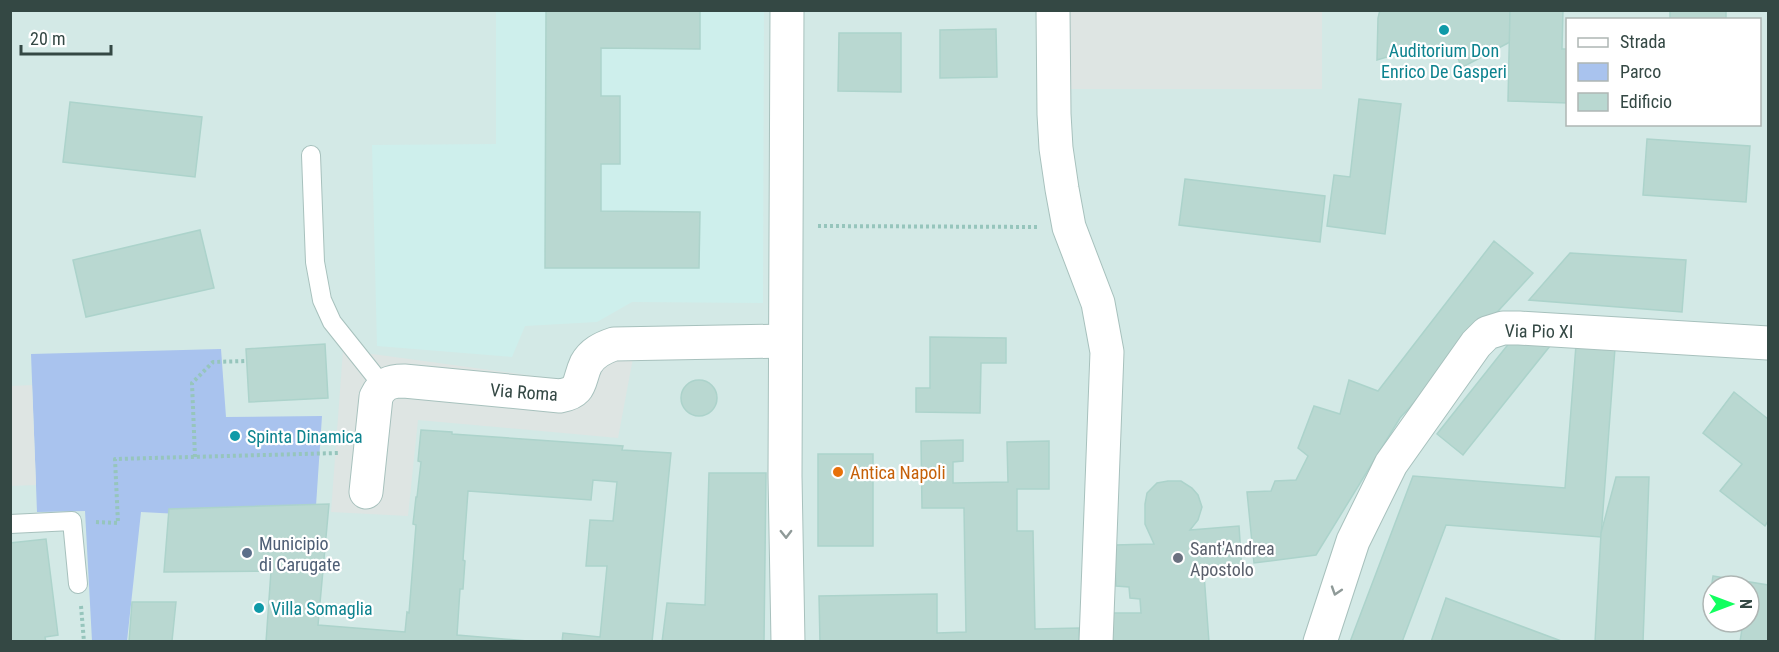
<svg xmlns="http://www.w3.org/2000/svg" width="1779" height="652" font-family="'Roboto Condensed',sans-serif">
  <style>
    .residential { fill: #d3e9e6; fill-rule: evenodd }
    .education { fill: #ceefec }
    .green { fill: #a9c3ee }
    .parking { fill: #dee5e3 }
    .building { fill: #b9d8d1; stroke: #acd3cb; stroke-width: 1.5 }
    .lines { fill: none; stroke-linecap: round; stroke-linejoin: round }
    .lane-casing { stroke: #a7c1bd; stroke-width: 20 }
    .street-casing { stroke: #a7c1bd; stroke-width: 35 }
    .path { stroke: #96c5bc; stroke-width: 4; stroke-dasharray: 3 3; stroke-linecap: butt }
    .lane { stroke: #fff; stroke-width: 18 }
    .street { stroke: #fff; stroke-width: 33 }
    .oneway { stroke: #8f9a98 }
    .culture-dot { fill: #0f9aa8; stroke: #fff; stroke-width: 2 }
    .food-dot { fill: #e8710a; stroke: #fff; stroke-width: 2 }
    .service-dot { fill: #5c6f8a; stroke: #fff; stroke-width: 2 }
    .worship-dot { fill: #6b7280; stroke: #fff; stroke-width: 2 }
    .labels { text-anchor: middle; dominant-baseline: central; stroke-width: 4.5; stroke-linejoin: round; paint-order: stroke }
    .culture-label { font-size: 18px; fill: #0d838f; stroke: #fff; text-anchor: start }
    .street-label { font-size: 18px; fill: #344844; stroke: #fff }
    .food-label { font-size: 18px; fill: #c56008; stroke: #fff; text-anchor: start }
    .service-label { font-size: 18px; fill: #4e5e75; stroke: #fff; text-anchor: start }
    .worship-label { font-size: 18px; fill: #5b616d; stroke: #fff; text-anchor: start }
  </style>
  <rect width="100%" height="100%" fill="#e5f5f3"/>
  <path class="residential" d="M11,11h1757v630h-1757zM1568,20h192v104h-192zM1713,586h36v36h-36z"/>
  <path class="education" d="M496,11h268l-1,292 -131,-1 -35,20 -72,4 -13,31 -135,-11 -5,-201 124,-1z"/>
  <path class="green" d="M221,349l5,68 96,-1 -7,105 -174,-9 -14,129h-35l-7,-130 -48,1 -6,-158z"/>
  <g class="parking">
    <rect x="1065" y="11" width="257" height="78"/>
    <path d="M343,350l221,30 10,-24 59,2 -15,80 -200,-18 -10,96 -77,-4z"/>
    <path d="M32,385l4,100 -25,1v-100z"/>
  </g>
  <g class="building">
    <path d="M546,10h154v39l-99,-1v48h19v68h-19v47l99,1 -1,56h-154z"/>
    <path d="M1380,10h130v32l-49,26 -6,-21 -58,7 -20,6 1,-42z"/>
    <path d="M1510,10h53l-1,39h6v54l-60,-2z"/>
    <rect x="1670" y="10" width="56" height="10"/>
    <path d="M996,29l1,48 -57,1v-48z"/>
    <path d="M839,33h62v59l-63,-1z"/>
    <path d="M1359,99l42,5 -16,130 -58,-8 7,-51 16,2z"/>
    <path d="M70,102l132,15 -7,60 -132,-15z"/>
    <path d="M1647,139l103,7 -4,56 -103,-7z"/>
    <path d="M1185,179l140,17 -5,46 -141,-17z"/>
    <path d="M200,230l14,58 -128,29 -13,-57z"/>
    <path d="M1494,241l39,32 -133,145 -84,137 -62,8 -7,-71 24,-1 4,-10 21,-1 12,-24 -10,-8 16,-42 26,8 9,-34 29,11z"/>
    <path d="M1570,253l116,7 -4,52 -153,-12z"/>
    <path d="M930,337l76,1v25h-25l-1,50 -64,-1v-24h14z"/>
    <path d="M1510,342l40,4 -87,109 -26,-21z"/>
    <path d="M325,344l3,54 -79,4 -3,-53z"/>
    <path d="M1576,345l39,3 -14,189 -155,-12 -44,117h-52l63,-166 152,12z"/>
    <circle cx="699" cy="398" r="18"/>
    <path d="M1734,392l34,27v102l-3,5 -45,-35 22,-27 -39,-31z"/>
    <path d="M421,430l31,2v2l171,12 -1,4 49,3 -19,189h-90l1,-9 37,4 7,-71h-21l4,-46 23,1 4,-39 -24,-2 -2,20 -123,-9 -5,69 2,1 -2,28h-3l-3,46 82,7h-273l5,-71 -107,1 5,-63 160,-5 -11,121 87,7 2,-20 2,1 7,-88 -3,-1 3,-27h1l4,-35 -3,-1z"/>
    <path d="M963,440v21l-10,1v21l55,-1 -1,-40 42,-1v48h-32v42h16l2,98 44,-1v14h-259l-1,-46 118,-2v39l29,-1 -2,-124h-42l-1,-67z"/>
    <rect x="818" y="454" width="55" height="92"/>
    <path d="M709,473h57l-2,169h-102l5,-39 38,2z"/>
    <path d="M1616,477h33l-6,165h-48l6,-109z"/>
    <path d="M1168,481h13l11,7 6,7 4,12 -4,13 -8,10 49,-4 3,45 -38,3 5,68h-97l-1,-29h30l-1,-14 -10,-1 -1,-11 -13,-1 -2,-41 40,-1 -9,-20v-20l2,-11 10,-10z"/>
    <path d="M46,539l12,96 -13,2 1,5h-36v-99z"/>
    <path d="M1713,576l55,9v57h-28l3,-20h6v-36h-36v31l-6,-1z"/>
    <path d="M1446,598l118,44h-133z"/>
    <path d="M132,602h44l-4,39 7,1h-50z"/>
  </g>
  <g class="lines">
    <g class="lane-casing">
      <g id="lane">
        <path d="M311,155l4,107 7,38 10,22 51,64"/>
        <path d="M10,524l62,-3 6,63"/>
      </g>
    </g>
    <g class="street-casing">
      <g id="street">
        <path d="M787,10l-2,466 3,166"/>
        <path d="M1053,10l1,104 2,34 6,41 7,38 29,76 9,49 -11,290"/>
        <path d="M366,492l10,-95c6,-13 14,-16 28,-16l156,15c23,-4 18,-15 26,-32 6,-11 16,-16 28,-20l171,-3"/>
        <path d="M1320,642l33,-101 38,-77 85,-120 11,-11 16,-5h16l249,15"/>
      </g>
    </g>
    <g class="path">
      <path d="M818,226l220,1"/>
      <path d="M195,457l-3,-74 21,-21 34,-1"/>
      <path d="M96,522l22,1 -3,-64 224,-6"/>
      <path d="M81,606l3,36"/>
    </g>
    <use href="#lane" class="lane"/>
    <use href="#street" class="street"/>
  </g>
  <defs><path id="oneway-chevron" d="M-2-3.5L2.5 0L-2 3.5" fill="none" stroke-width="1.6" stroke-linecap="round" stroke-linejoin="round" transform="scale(1.5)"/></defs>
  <g class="oneway">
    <use href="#oneway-chevron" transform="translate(786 534) rotate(89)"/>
    <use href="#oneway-chevron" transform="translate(1336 591) rotate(108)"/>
  </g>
  <g class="culture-dot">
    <circle cx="1444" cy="30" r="6"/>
    <circle cx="235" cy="436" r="6"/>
    <circle cx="259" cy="608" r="6"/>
  </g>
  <circle class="food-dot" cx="838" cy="472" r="6"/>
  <circle class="service-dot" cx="247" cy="553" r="6"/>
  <circle class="worship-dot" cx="1178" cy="558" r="6"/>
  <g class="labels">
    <g class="culture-label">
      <text x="1444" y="50" text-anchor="middle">Auditorium Don<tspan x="1444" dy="21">Enrico De Gasperi</tspan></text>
      <text x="247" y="436">Spinta Dinamica</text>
      <text x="271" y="608">Villa Somaglia</text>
    </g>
    <g class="street-label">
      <text transform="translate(1539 331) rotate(1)">Via Pio XI</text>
      <text transform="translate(524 392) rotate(4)">Via Roma</text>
    </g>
    <g class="food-label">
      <text x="850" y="472">Antica Napoli</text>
    </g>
    <g class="service-label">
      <text x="259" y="543">Municipio<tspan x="259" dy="21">di Carugate</tspan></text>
    </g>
    <g class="worship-label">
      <text x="1190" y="548">Sant'Andrea<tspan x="1190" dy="21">Apostolo</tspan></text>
    </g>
  </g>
  <rect width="1779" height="652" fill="none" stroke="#344844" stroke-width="24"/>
  <rect x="1566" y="18" width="195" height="108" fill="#ffffff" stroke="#aeb6b4" stroke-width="1.5"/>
  <rect x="1578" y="38" width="30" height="9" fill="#ffffff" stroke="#aeb6b4" stroke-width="1.5"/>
  <text x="1620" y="48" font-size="18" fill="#344844">Strada</text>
  <rect x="1578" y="63" width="30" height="18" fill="#a9c3ee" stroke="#aeb6b4" stroke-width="1.5"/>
  <text x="1620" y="78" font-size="18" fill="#344844">Parco</text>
  <rect x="1578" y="93" width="30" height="18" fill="#b9d8d1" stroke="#aeb6b4" stroke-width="1.5"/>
  <text x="1620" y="108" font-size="18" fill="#344844">Edificio</text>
  <g transform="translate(1731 604) rotate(90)"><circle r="28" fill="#ffffff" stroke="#aeb6b4" stroke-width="1.5"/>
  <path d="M0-4.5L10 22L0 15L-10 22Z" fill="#12ff5f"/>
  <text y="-9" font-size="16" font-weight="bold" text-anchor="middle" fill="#344844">N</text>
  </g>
  <path d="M21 45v9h90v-9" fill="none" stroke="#344844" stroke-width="3"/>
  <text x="30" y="45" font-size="18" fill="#344844" stroke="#ffffff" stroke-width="4.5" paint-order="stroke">20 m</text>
</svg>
